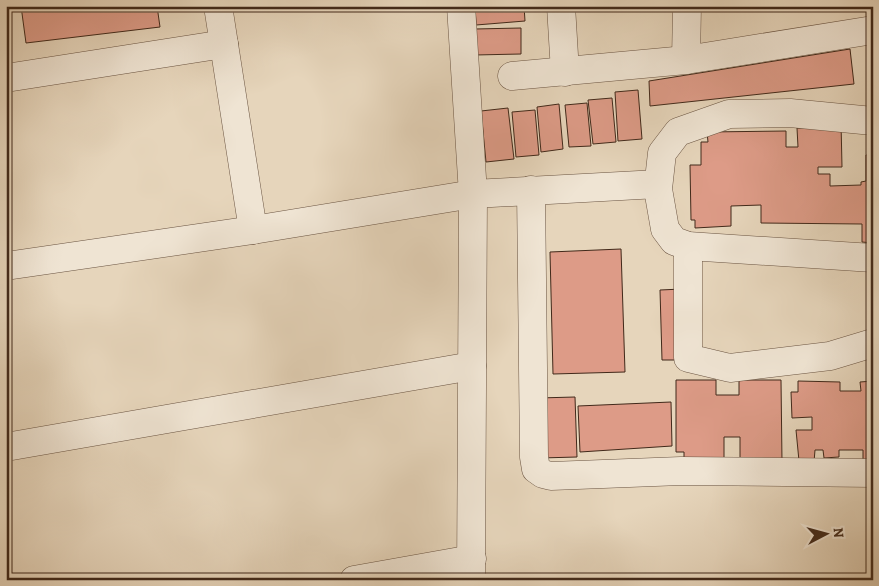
<svg xmlns="http://www.w3.org/2000/svg" width="879" height="586" font-family="Alegreya,serif">
  <style>
    .building { fill: #dd9b87; stroke: #41291a }
    .lines { fill: none; stroke-linecap: round; stroke-linejoin: round }
    .street-casing { stroke: #6a5442; stroke-width: 29 }
    .street { stroke: #efe4d3; stroke-width: 28 }
  </style>
  <rect width="100%" height="100%" fill="#e6d5bb"/>
  <filter id="stains"><feTurbulence type="fractalNoise" baseFrequency=".004" numOctaves="4"/><feColorMatrix values="0 0 0 0 .2 0 0 0 0 .09 0 0 0 0 .02 0 0 0 .5 -.17"/></filter>
  <radialGradient id="worn" r=".72"><stop offset=".6" stop-color="#630" stop-opacity="0"/><stop offset="1" stop-color="#630" stop-opacity=".3"/></radialGradient>
  <g class="building">
    <path d="M21,6h136l3,21 -134,16z"/>
    <path d="M475,6h49l1,15 -49,4z"/>
    <path d="M521,28v26l-46,1v-26z"/>
    <path d="M850,49l4,35 -204,22 -1,-25z"/>
    <path d="M638,90l4,49 -24,2 -3,-49z"/>
    <path d="M612,98l4,44 -23,2 -5,-44z"/>
    <path d="M587,103l4,43 -22,1 -4,-42z"/>
    <path d="M559,104l4,45 -22,3 -4,-45z"/>
    <path d="M508,108l6,51 -28,3 -5,-51z"/>
    <path d="M535,110l4,45 -23,2 -4,-45z"/>
    <path d="M841,122l1,45h-24v7h12v12l31,-1v-3l5,-1v-26h7v88l-11,-1v-18l-101,-1v-18l-30,1v20l-36,2v-8h-4l-1,-55h11v-23h7l-1,-10 79,-1v16h12l-1,-19h20z"/>
    <path d="M621,249l4,123 -72,2 -3,-122z"/>
    <path d="M682,289l2,71h-22l-2,-70z"/>
    <path d="M676,380h40v15h23v-15h42l1,82 -42,1v-26h-16v26l-40,1v-12h-8z"/>
    <path d="M798,381l42,1v9h21l-1,-9 13,-1v81h-10v-12h-24v7l-15,1 -1,-8h-8l-1,12 -15,-1 -3,-31h16v-13l-20,1 -1,-26h7z"/>
    <path d="M575,397l2,60 -37,1 -2,-60z"/>
    <path d="M671,402l1,44 -92,6 -2,-46z"/>
  </g>
  <g class="lines">
    <g class="street-casing">
      <g id="street">
        <path d="M218,6l35,224"/>
        <path d="M461,6l12,188 -2,386"/>
        <path d="M561,6l4,66"/>
        <path d="M686,60l1,-54"/>
        <path d="M512,76l174,-16 187,-30"/>
        <path d="M6,78l218,-34"/>
        <path d="M873,121l-83,-8 -61,1 -51,18 -16,21 -4,36 7,40 9,12 14,5 185,12"/>
        <path d="M531,190l3,267 2,12 7,5 8,2 130,-5 192,2"/>
        <path d="M688,246v112l42,10 100,-12 43,-13"/>
        <path d="M6,266l247,-36 220,-36 185,-10"/>
        <path d="M6,447l466,-81"/>
        <path d="M354,580l118,-21"/>
      </g>
    </g>
    <use href="#street" class="street"/>
  </g>
  <rect width="879" height="586" fill="none" stroke="#e6d5bb" stroke-width="25"/>
  <rect x="8" y="8" width="864" height="571" fill="none" stroke="#41291a" stroke-width="2.5"/>
  <rect x="12" y="12" width="854" height="561" fill="none" stroke="#41291a"/>
  <g transform="translate(826 534) rotate(84)" stroke="#efe4d3" stroke-width="4" paint-order="stroke">
  <path d="M0-4L9 19L0 12L-9 19Z" fill="#41291a"/>
  <text y="-8" font-size="14" font-weight="bold" text-anchor="middle" fill="#41291a">N</text>
  </g>
  <rect width="100%" height="100%" filter="url(#stains)"/>
  <rect width="100%" height="100%" fill="url(#worn)"/>
</svg>
